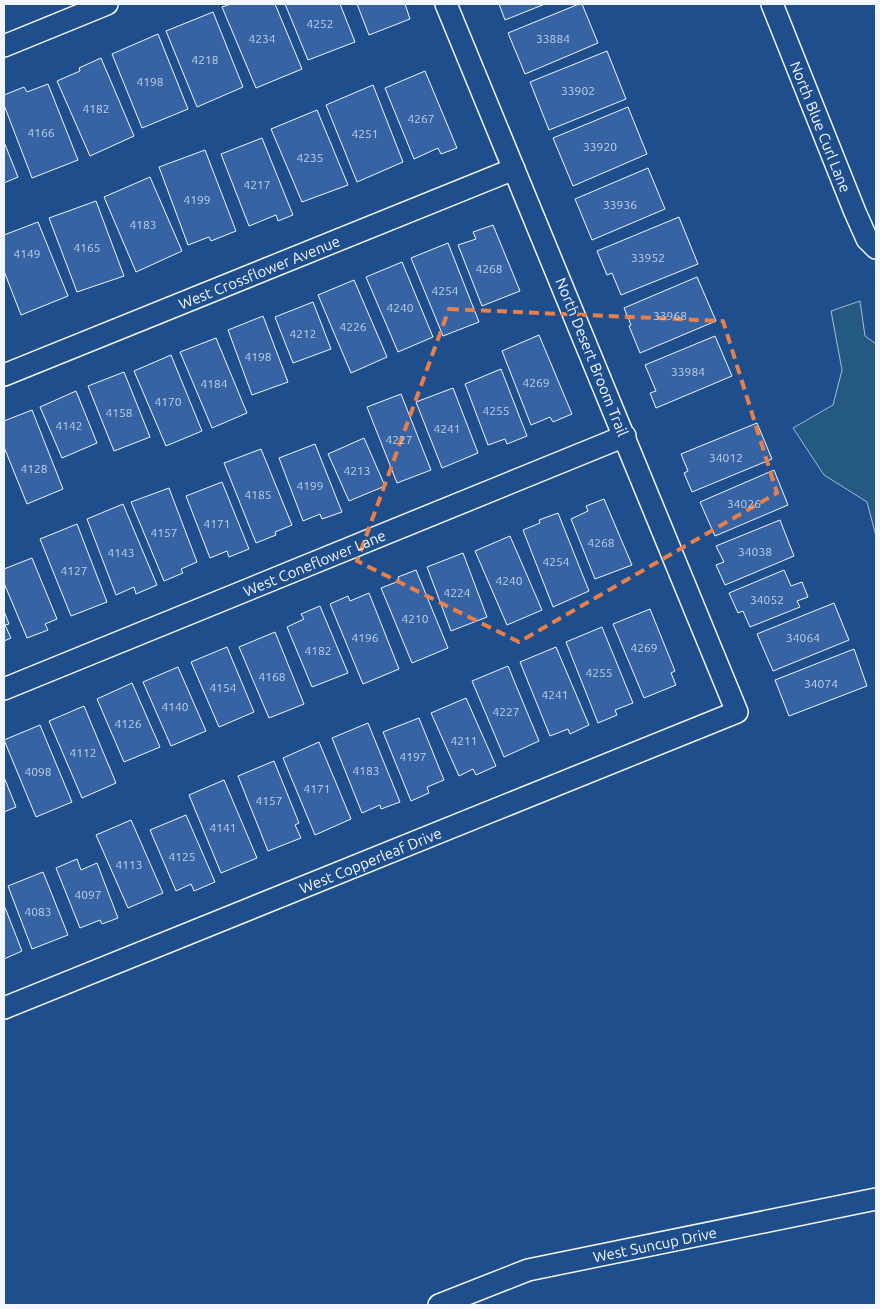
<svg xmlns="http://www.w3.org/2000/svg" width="880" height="1309" font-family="Ubuntu,sans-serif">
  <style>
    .green { fill: #245a82; stroke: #a8bbd7 }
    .building { fill: #3563a3; stroke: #f2f6ff }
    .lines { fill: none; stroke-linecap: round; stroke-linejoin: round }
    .minor-casing { stroke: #f2f6ff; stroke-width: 24 }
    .minor { stroke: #1f4e8c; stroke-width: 21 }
    .marked { fill: none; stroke: #ea8049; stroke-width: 4; stroke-dasharray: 10 6; stroke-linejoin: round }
    .labels { text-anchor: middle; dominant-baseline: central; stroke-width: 4; stroke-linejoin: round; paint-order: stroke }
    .number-label { font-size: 12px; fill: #c3d1e8 }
    .street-label { font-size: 15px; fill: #f2f6ff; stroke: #1f4e8c }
  </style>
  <rect width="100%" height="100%" fill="#1f4e8c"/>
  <path class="green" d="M860,301l5,35 11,8v192l-9,-34 -43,-27 -31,-47 40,-23 9,-35 -11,-59z"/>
  <g class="building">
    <path d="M231,4h44l27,65 -46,19 -34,-81z"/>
    <path d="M285,4h55l15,38 -47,18z"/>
    <path d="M357,4h48l5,15 -41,16z"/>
    <path d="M499,4h46l-40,16z"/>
    <path d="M579,4h3l16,39 -73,31 -17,-41z"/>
    <path d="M213,12l30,75 -46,20 -31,-76z"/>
    <path d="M158,34l30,75 -46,19 -30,-74z"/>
    <path d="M607,51l19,48 -77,31 -19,-48z"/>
    <path d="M101,58l33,78 -44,20 -33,-75 23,-10 -1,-3z"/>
    <path d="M425,71l32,77 -16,6 -3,-6 -24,11 -29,-71z"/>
    <path d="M48,84l30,76 -46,18 -28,-73v-10l20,-8 3,5z"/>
    <path d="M373,85l30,77 -46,20 -31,-77z"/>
    <path d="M628,107l19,47 -74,32 -20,-48z"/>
    <path d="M317,110l31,75 -46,17 -31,-73z"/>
    <path d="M262,138l31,77 -15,6 -2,-6 -27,11 -28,-72z"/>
    <path d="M4,142l14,35 -14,6z"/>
    <path d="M205,150l31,81 -25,10 -2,-4 -21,8 -29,-78z"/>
    <path d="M648,168l17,41 -73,31 -17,-41z"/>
    <path d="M150,177l32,74 -46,21 -32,-75z"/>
    <path d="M96,201l28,75 -47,16 -28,-74z"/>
    <path d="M679,217l19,47 -77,31 -9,-22 -5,2 -10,-24z"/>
    <path d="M38,222l30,74 -47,19 -17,-44v-36z"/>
    <path d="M493,225l27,66 -38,15 -24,-61 18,-6 -3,-7z"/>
    <path d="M448,243l31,79 -36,14 -32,-78z"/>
    <path d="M402,262l31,75 -35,15 -32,-75z"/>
    <path d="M697,277l19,44 -76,32 -11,-27 2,-1 -7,-17z"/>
    <path d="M354,280l33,77 -36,16 -33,-78z"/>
    <path d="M313,302l18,47 -38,14 -18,-46z"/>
    <path d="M263,316l25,66 -36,13 -24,-65z"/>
    <path d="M539,335l33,79 -19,8 -3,-5 -19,8 -29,-74z"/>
    <path d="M715,336l17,40 -76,32 -6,-15 6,-2 -11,-26z"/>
    <path d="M216,338l31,75 -35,15 -32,-76z"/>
    <path d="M171,355l31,76 -36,15 -32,-75z"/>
    <path d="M501,369l26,67 -20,8 -2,-5 -17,6 -23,-61z"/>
    <path d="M124,372l26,65 -36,14 -26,-65z"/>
    <path d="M453,388l25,65 -36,15 -26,-66z"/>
    <path d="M76,391l21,52 -35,15 -22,-51z"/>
    <path d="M401,394l30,76 -34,13 -30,-76z"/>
    <path d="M32,410l31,79 -36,15 -23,-57v-26z"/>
    <path d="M757,423l15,36 -80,33 -8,-19 4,-2 -7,-17z"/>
    <path d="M364,438l21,48 -36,15 -21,-47z"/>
    <path d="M315,444l27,68 -20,7 -2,-5 -17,7 -24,-63z"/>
    <path d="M261,449l31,76 -17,7 1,3 -20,8 -32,-80z"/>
    <path d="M774,470l14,35 -73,31 -15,-34z"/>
    <path d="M222,482l27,67 -20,8 -2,-6 -17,7 -24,-62z"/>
    <path d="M169,488l28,74 -16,7 2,4 -19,8 -33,-79z"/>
    <path d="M604,499l28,66 -37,14 -24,-60 17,-8 -2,-5z"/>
    <path d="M123,504l34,81 -21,9 -2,-7 -18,8 -29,-76z"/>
    <path d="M558,513l31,78 -36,16 -30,-77 17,-7 -1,-3z"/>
    <path d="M780,520l14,36 -69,29 -9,-20 8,-3 -8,-16z"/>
    <path d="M77,524l30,78 -36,14 -31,-77z"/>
    <path d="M510,536l32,74 -35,15 -32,-74z"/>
    <path d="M463,553l24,64 -36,14 -24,-64z"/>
    <path d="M32,558l25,61 -12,5 3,6 -21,8 -23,-55v-14z"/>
    <path d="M416,570l32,78 -36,15 -31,-75 18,-7 -1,-4z"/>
    <path d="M784,570l7,16 11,-4 6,15 -11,4 3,6 -50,20 -7,-16 -5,2 -9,-20z"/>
    <path d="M369,593l30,76 -36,15 -33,-80 18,-8 2,5z"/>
    <path d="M834,603l15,37 -76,31 -16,-37z"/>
    <path d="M320,606l28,67 -36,14 -25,-60 17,-8 -3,-5z"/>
    <path d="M650,609l25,62 -4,2 5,12 -32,13 -31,-74z"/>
    <path d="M4,611l5,13 -4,1 6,13 -7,3z"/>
    <path d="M602,627l31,76 -18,7 2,5 -19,8 -32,-81z"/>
    <path d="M275,632l29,72 -35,14 -30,-71z"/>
    <path d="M227,647l27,65 -35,15 -28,-65z"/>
    <path d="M556,647l33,78 -19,9 -2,-5 -18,7 -30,-74z"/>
    <path d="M854,649l13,37 -78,30 -14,-36z"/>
    <path d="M508,666l31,75 -35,16 -32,-76z"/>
    <path d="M178,667l28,64 -35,15 -28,-64z"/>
    <path d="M132,683l28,64 -36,15 -27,-63z"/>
    <path d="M466,698l30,68 -20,9 -3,-6 -14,7 -28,-63z"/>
    <path d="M84,706l32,77 -34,15 -33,-77z"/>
    <path d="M419,718l25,62 -17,7 2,6 -18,8 -28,-69z"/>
    <path d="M368,723l32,79 -19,7 -1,-4 -18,8 -30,-75z"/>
    <path d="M40,725l32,77 -36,15 -32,-77z"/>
    <path d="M319,742l32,77 -36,16 -32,-77z"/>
    <path d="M274,761l25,62 -4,2 6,13 -33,13 -30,-75z"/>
    <path d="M4,777l12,30 -12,5z"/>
    <path d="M224,780l33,78 -36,15 -32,-78z"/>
    <path d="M186,815l29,67 -21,9 -3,-7 -15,7 -26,-61z"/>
    <path d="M131,820l32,73 -35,15 -32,-73z"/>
    <path d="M77,859l4,11 16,-7 21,55 -16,6 -2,-4 -20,8 -24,-60z"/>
    <path d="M43,872l25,63 -36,14 -24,-63z"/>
    <path d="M4,905l18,46 -18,8z"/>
  </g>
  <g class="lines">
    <g class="minor-casing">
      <g id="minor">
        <path id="s1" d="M772,4l83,208 12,27 9,9"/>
        <path d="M4,46l103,-42"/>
        <path id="s2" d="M4,375l510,-206"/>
        <path id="s3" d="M4,689l621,-253"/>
        <path id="s4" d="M4,1008l733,-296 -291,-708"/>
        <path id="s5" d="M439,1305l89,-35 348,-71"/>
      </g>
    </g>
    <use href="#minor" class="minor"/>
  </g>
  <path class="marked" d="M449,309l274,12 54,172 -258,149 -162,-81z"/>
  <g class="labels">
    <g class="number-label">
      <text x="320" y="23">4252</text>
      <text x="262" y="38">4234</text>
      <text x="553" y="38">33884</text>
      <text x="205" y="59">4218</text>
      <text x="150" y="81">4198</text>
      <text x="578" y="90">33902</text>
      <text x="96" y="108">4182</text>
      <text x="421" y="118">4267</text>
      <text x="41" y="132">4166</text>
      <text x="365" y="133">4251</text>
      <text x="600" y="146">33920</text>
      <text x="310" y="157">4235</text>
      <text x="257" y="184">4217</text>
      <text x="197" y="199">4199</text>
      <text x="620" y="204">33936</text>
      <text x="143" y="224">4183</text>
      <text x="87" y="247">4165</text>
      <text x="27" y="253">4149</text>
      <text x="648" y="257">33952</text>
      <text x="489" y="268">4268</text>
      <text x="445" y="290">4254</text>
      <text x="400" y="307">4240</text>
      <text x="670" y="315">33968</text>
      <text x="353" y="326">4226</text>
      <text x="303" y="333">4212</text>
      <text x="258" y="356">4198</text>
      <text x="688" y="371">33984</text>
      <text x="536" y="382">4269</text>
      <text x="214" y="383">4184</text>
      <text x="168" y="401">4170</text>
      <text x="496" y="410">4255</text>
      <text x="119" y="412">4158</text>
      <text x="69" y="425">4142</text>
      <text x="447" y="428">4241</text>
      <text x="399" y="439">4227</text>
      <text x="726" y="457">34012</text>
      <text x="34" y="468">4128</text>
      <text x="357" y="470">4213</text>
      <text x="310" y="485">4199</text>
      <text x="258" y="494">4185</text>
      <text x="744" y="503">34026</text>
      <text x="217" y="523">4171</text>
      <text x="164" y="532">4157</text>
      <text x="601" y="542">4268</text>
      <text x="755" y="551">34038</text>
      <text x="121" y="552">4143</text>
      <text x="556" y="561">4254</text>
      <text x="74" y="570">4127</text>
      <text x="509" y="580">4240</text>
      <text x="457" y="592">4224</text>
      <text x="767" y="599">34052</text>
      <text x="415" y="618">4210</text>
      <text x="365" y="637">4196</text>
      <text x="803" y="637">34064</text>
      <text x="644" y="647">4269</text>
      <text x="318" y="650">4182</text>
      <text x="599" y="672">4255</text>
      <text x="272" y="676">4168</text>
      <text x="821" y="683">34074</text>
      <text x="223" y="687">4154</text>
      <text x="555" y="694">4241</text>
      <text x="175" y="706">4140</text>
      <text x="506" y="711">4227</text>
      <text x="128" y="723">4126</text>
      <text x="464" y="740">4211</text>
      <text x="83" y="752">4112</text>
      <text x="413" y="756">4197</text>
      <text x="366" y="770">4183</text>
      <text x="38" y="771">4098</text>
      <text x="317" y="788">4171</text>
      <text x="269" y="800">4157</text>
      <text x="223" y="827">4141</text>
      <text x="182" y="856">4125</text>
      <text x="129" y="864">4113</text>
      <text x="88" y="894">4097</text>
      <text x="38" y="911">4083</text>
    </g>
    <g class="street-label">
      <text stroke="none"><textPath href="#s1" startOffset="132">North Blue Curl Lane</textPath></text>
      <text stroke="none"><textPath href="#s2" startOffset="275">West Crossflower Avenue</textPath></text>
      <text transform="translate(592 357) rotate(68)">North Desert Broom Trail</text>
      <text stroke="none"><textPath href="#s3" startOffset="335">West Coneflower Lane</textPath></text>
      <text stroke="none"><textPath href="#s4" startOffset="395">West Copperleaf Drive</textPath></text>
      <text stroke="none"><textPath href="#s5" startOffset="225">West Suncup Drive</textPath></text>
    </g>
  </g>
  <rect width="880" height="1309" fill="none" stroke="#f2f6ff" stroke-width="10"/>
</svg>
